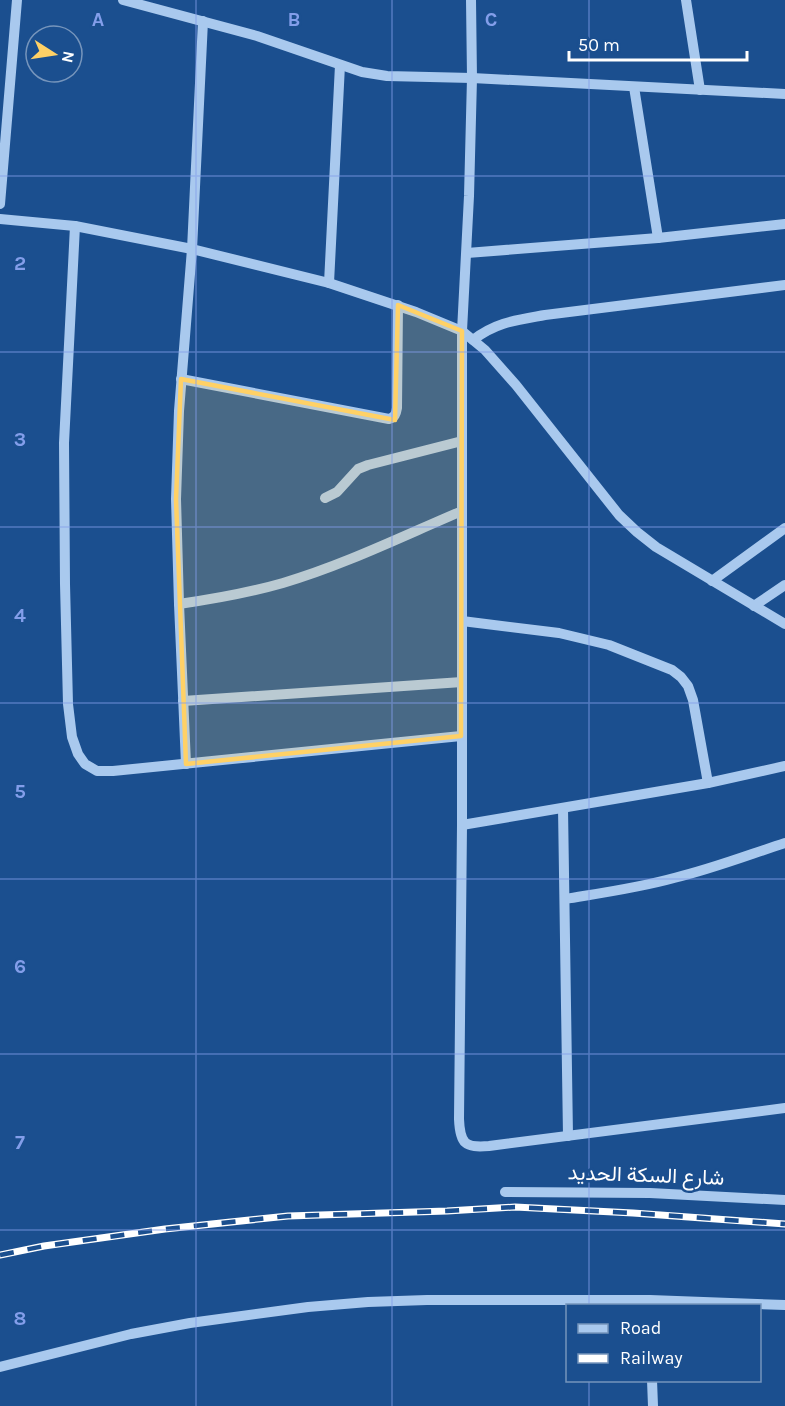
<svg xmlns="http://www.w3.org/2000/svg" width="785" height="1406" font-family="Karla,Vazirmatn,sans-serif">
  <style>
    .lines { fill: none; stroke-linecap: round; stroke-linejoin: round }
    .minor { stroke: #a9c9ee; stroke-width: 10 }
    .rail-casing { stroke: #fff; stroke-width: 7 }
    .rail { stroke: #1b4f8f; stroke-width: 4.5; stroke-dasharray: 14; stroke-linecap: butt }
    .marked { fill: #ffd166; fill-opacity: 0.2; stroke: #ffd166; stroke-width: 4.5; stroke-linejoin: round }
    .grid { fill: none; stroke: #839eea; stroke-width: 1.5; stroke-opacity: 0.55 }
    .labels { text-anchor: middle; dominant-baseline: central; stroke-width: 5; stroke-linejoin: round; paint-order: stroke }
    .street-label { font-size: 21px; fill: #fff; stroke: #1b4f8f }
    .grid-label { font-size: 20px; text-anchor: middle; font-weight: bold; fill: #839eea; stroke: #1b4f8f; stroke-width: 5; stroke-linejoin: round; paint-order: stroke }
  </style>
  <rect width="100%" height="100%" fill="#1b4f8f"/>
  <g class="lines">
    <g class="minor">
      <path d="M123,0l134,36 105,36 25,4 85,2 313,16"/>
      <path d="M471,0l1,78 -3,118 -7,135v494l-3,294c1,25 6,29 30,27l296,-38"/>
      <path d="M686,0l14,90"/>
      <path d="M634,87l24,151"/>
      <path d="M0,204l17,-204"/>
      <path d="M0,219l75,7 117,23 137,34 87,29 46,19 23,19 31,35 103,130 18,17 19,15 129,77"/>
      <path d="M75,226l-11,217 1,141 3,120 4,33 6,17 7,10 12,7h16l348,-35"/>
      <path d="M467,253l191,-15 127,-14"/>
      <path d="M329,283l11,-218"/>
      <path d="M473,340c23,-18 44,-20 72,-25l240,-30"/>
      <path d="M181,379l208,40c6,-2 7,-5 8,-11l1,-103"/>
      <path d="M325,498l12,-6 21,-23 10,-4 94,-24"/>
      <path d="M712,581l73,-53"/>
      <path d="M179,604c35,-5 69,-11 104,-21 61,-18 120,-47 179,-72"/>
      <path d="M754,606l31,-21"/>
      <path d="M462,621l97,12 50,12 63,25 9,7 7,9 5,14 15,83"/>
      <path d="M183,701l279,-19"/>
      <path d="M186,764l-7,-160 -3,-105 3,-88 13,-162 11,-228"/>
      <path d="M563,808l5,328"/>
      <path d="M462,825l246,-42 77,-17"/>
      <path d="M565,899c36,-6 73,-11 109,-21 38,-9 74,-23 111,-35"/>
      <path d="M505,1192l145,1 135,7"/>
      <path d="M0,1367l131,-33 59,-11 118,-16 60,-5 59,-2h223l135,5"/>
      <path d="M652,1380l1,26"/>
    </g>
    <g class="rail-casing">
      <path id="rail" d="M0,1255l44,-9 121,-17 123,-13 159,-5 68,-4 118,6 152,11"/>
    </g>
    <use href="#rail" class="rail"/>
  </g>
  <path class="marked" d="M398,305l64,26 -1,405 -275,28 -10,-265 5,-120 214,41z"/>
  <path class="grid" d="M196,0v1406M392,0v1406M589,0v1306M0,176h785M0,352h785M0,527h785M0,703h785M0,879h785M0,1054h785M0,1230h785M589,1380v26"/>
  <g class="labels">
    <g class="street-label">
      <text transform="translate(646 1175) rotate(2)">شارع السكة الحديد</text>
    </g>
  </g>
  <g class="grid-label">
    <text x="98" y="26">A</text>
    <text x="294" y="26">B</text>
    <text x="491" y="26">C</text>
    <text x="20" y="270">2</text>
    <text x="20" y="446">3</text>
    <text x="20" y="622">4</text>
    <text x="20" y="798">5</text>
    <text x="20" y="973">6</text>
    <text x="20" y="1149">7</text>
    <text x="20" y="1325">8</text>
  </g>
  <rect x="566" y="1304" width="195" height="78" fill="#1b4f8f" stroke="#7695bc" stroke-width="1.5"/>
  <rect x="578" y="1324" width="30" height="9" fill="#a9c9ee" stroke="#7695bc" stroke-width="1.5"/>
  <text x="620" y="1334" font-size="18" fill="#ffffff">Road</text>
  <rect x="578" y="1354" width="30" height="9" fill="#ffffff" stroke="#7695bc" stroke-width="1.5"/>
  <text x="620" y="1364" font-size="18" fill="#ffffff">Railway</text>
  <g transform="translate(54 54) rotate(102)"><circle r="28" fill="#1b4f8f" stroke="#7695bc" stroke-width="1.5"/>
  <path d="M0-4.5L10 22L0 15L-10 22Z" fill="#ffd166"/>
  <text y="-9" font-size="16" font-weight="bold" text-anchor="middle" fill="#ffffff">N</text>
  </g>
  <path d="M569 51v9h178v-9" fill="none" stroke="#ffffff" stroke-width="3"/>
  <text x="578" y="51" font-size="18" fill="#ffffff" stroke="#1b4f8f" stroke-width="4.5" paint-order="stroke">50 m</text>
</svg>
